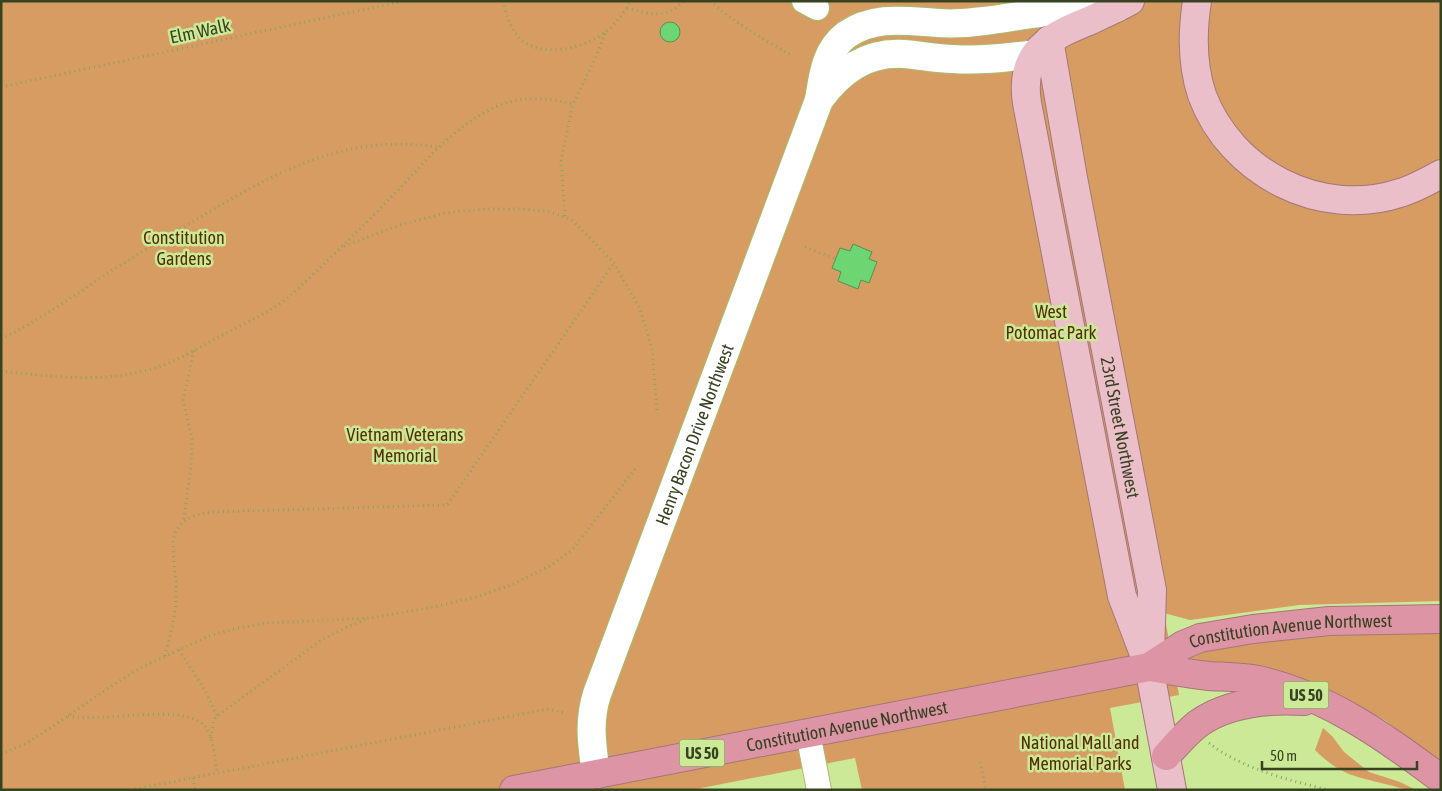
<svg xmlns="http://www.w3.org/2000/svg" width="1442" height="791" font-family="'Asap Condensed',sans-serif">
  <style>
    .green { fill: #d79c62 }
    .building { fill: #6dd571; stroke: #549155 }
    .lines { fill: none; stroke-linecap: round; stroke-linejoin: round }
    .street-casing { stroke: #a4bf70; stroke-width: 26 }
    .secondary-casing { stroke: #a4bf70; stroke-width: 30 }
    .primary-casing { stroke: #a37777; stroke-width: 30 }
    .highway-casing { stroke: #a37777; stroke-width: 30 }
    .path { stroke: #8ca265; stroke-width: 3; stroke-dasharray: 1 4; stroke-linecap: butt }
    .street { stroke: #fff; stroke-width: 24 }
    .secondary { stroke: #fff; stroke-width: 28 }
    .primary { stroke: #ebbfc9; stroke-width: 28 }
    .highway { stroke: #dd94a5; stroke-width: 28 }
    .labels { text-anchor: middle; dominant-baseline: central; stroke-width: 5; stroke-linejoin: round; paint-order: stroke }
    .shield { fill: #cce998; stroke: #647445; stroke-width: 1 }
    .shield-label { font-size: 16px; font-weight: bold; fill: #374221 }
    .street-label { font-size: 18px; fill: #374221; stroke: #cce998 }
    .park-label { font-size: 18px; fill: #552f00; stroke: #cce998 }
  </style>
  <rect width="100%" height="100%" fill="#cce998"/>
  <g class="green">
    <path d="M1,1h1440v600l-142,4 -109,15 -26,-7 15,82 -69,13 15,82h-263l-7,-32 -164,32h-690z"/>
    <path d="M1441,619v145l-55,-43 -70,-38 -61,-17 -65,8 -7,-29z"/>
    <path d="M1323,728l9,8 12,16 25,20 31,10 16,8c-12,0 -17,-3 -27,-5 -34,-9 -48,-9 -74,-35z"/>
  </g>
  <g class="building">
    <circle cx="670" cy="32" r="10"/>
    <path d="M853,244l19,8 -3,7 8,3 -8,21 -8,-3 -3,9 -20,-8 3,-9 -9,-4 8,-20 10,3z"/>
  </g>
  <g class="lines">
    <g class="street-casing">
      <g id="street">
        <path d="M804,1l13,7"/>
        <path d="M808,733l11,57"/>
      </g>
    </g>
    <g class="secondary-casing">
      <g id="secondary">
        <path d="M819,100c21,-29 47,-48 84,-46 17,1 33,5 50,5 27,2 54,-1 81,-5"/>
        <path id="s1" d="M596,774c-4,-29 -8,-52 1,-80l222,-594c4,-24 6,-49 27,-65 28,-20 60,-14 92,-12 15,1 31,0 46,-2 19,-2 37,-6 56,-8 25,-4 51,-4 76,-5"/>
      </g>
    </g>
    <g class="primary-casing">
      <g id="primary">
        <path d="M1130,1c-13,7 -26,13 -39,19 -42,17 -72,31 -64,83l95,493 27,71 23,123"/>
        <path d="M1197,1c-5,32 -5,64 5,94 29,78 118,124 198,98 14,-4 28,-12 41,-19"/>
        <path id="s2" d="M1049,40l24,138 79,412 -2,65"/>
      </g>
    </g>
    <g class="highway-casing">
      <g id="highway">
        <path id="s3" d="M1149,667l34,-22 17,-7 53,-9 76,-8 112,-2"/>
        <path d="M1166,756c10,-11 21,-24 33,-33 30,-21 70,-24 105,-22"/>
        <path id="s4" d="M514,790l635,-123c20,3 40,7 60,9 17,1 33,1 49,4 70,16 127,57 183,99"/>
      </g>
    </g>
    <g class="path">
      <path d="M503,1c3,14 9,32 21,41 23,16 63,5 83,-11 10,-9 18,-19 24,-30"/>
      <path d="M710,1c25,22 54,39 83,55"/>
      <path d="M627,8c23,6 38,12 57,-7"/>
      <path d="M1,87l403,-86"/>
      <path d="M565,216l-4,-55 12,-57 23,-47 10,-26"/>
      <path d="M344,246l56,-21 45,-12 41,-4h32l28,2 25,8 43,44 26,46 12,40 5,65"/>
      <path d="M805,247l31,12"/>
      <path d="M1,339c39,-19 74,-44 110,-68 32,-20 65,-40 98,-59 43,-26 89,-51 138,-62 30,-7 61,-7 91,-3"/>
      <path d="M1,371c52,6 107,13 157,-4 21,-7 42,-20 61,-30 22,-12 46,-22 66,-37 16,-13 30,-28 44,-41 25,-24 49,-48 72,-72 30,-32 59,-67 102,-83 23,-8 46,-6 70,0"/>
      <path d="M184,519l7,-54 1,-26 -9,-39 11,-50"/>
      <path d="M179,650l26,40 12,26"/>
      <path d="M165,656c5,-20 11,-40 11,-61 2,-39 -21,-75 35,-83l236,-7 167,-242"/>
      <path d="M68,716c33,7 113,-13 136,9 9,9 11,36 13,48"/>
      <path d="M211,738l2,-16 4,-6 106,-77 24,-12 19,-8"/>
      <path d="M1209,743c31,25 82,38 120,47"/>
      <path d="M1,754l24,-10 24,-15 58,-40 33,-21 69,-32 25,-7 32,-6 105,-5 62,-11 43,-10 35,-12 39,-19 22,-16 64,-82"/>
      <path d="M980,762l6,28"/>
      <path d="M193,778l2,12"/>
      <path d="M130,790l418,-81 17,4"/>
    </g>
    <use href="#street" class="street"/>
    <use href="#secondary" class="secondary"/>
    <use href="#primary" class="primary"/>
    <use href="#highway" class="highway"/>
  </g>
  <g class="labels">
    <g class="shield">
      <rect x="1283.5" y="681.5" width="45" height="27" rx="4"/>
      <rect x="679.5" y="739.5" width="45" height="27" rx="4"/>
    </g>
    <g class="shield-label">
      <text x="1306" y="695">US 50</text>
      <text x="702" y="753">US 50</text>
    </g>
    <g class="street-label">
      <text transform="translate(200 31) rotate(-12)">Elm Walk</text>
      <text stroke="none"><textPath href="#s2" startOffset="394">23rd Street Northwest</textPath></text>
      <text stroke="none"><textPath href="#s1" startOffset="358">Henry Bacon Drive Northwest</textPath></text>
      <text stroke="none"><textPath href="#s3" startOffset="150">Constitution Avenue Northwest</textPath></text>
      <text stroke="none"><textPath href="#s4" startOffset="339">Constitution Avenue Northwest</textPath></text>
    </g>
    <g class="park-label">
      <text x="184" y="237">Constitution<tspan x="184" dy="21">Gardens</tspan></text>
      <text x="1051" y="311">West<tspan x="1051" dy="21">Potomac Park</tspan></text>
      <text x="405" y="434">Vietnam Veterans<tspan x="405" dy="21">Memorial</tspan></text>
      <text x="1080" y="742">National Mall and<tspan x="1080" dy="21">Memorial Parks</tspan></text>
    </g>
  </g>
  <rect width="1442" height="791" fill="none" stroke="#374221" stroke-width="5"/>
  <path d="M1262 761v8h155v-8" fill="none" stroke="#374221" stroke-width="2.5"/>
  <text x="1270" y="761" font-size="15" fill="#374221" stroke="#cce998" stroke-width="4" paint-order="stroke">50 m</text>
</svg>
